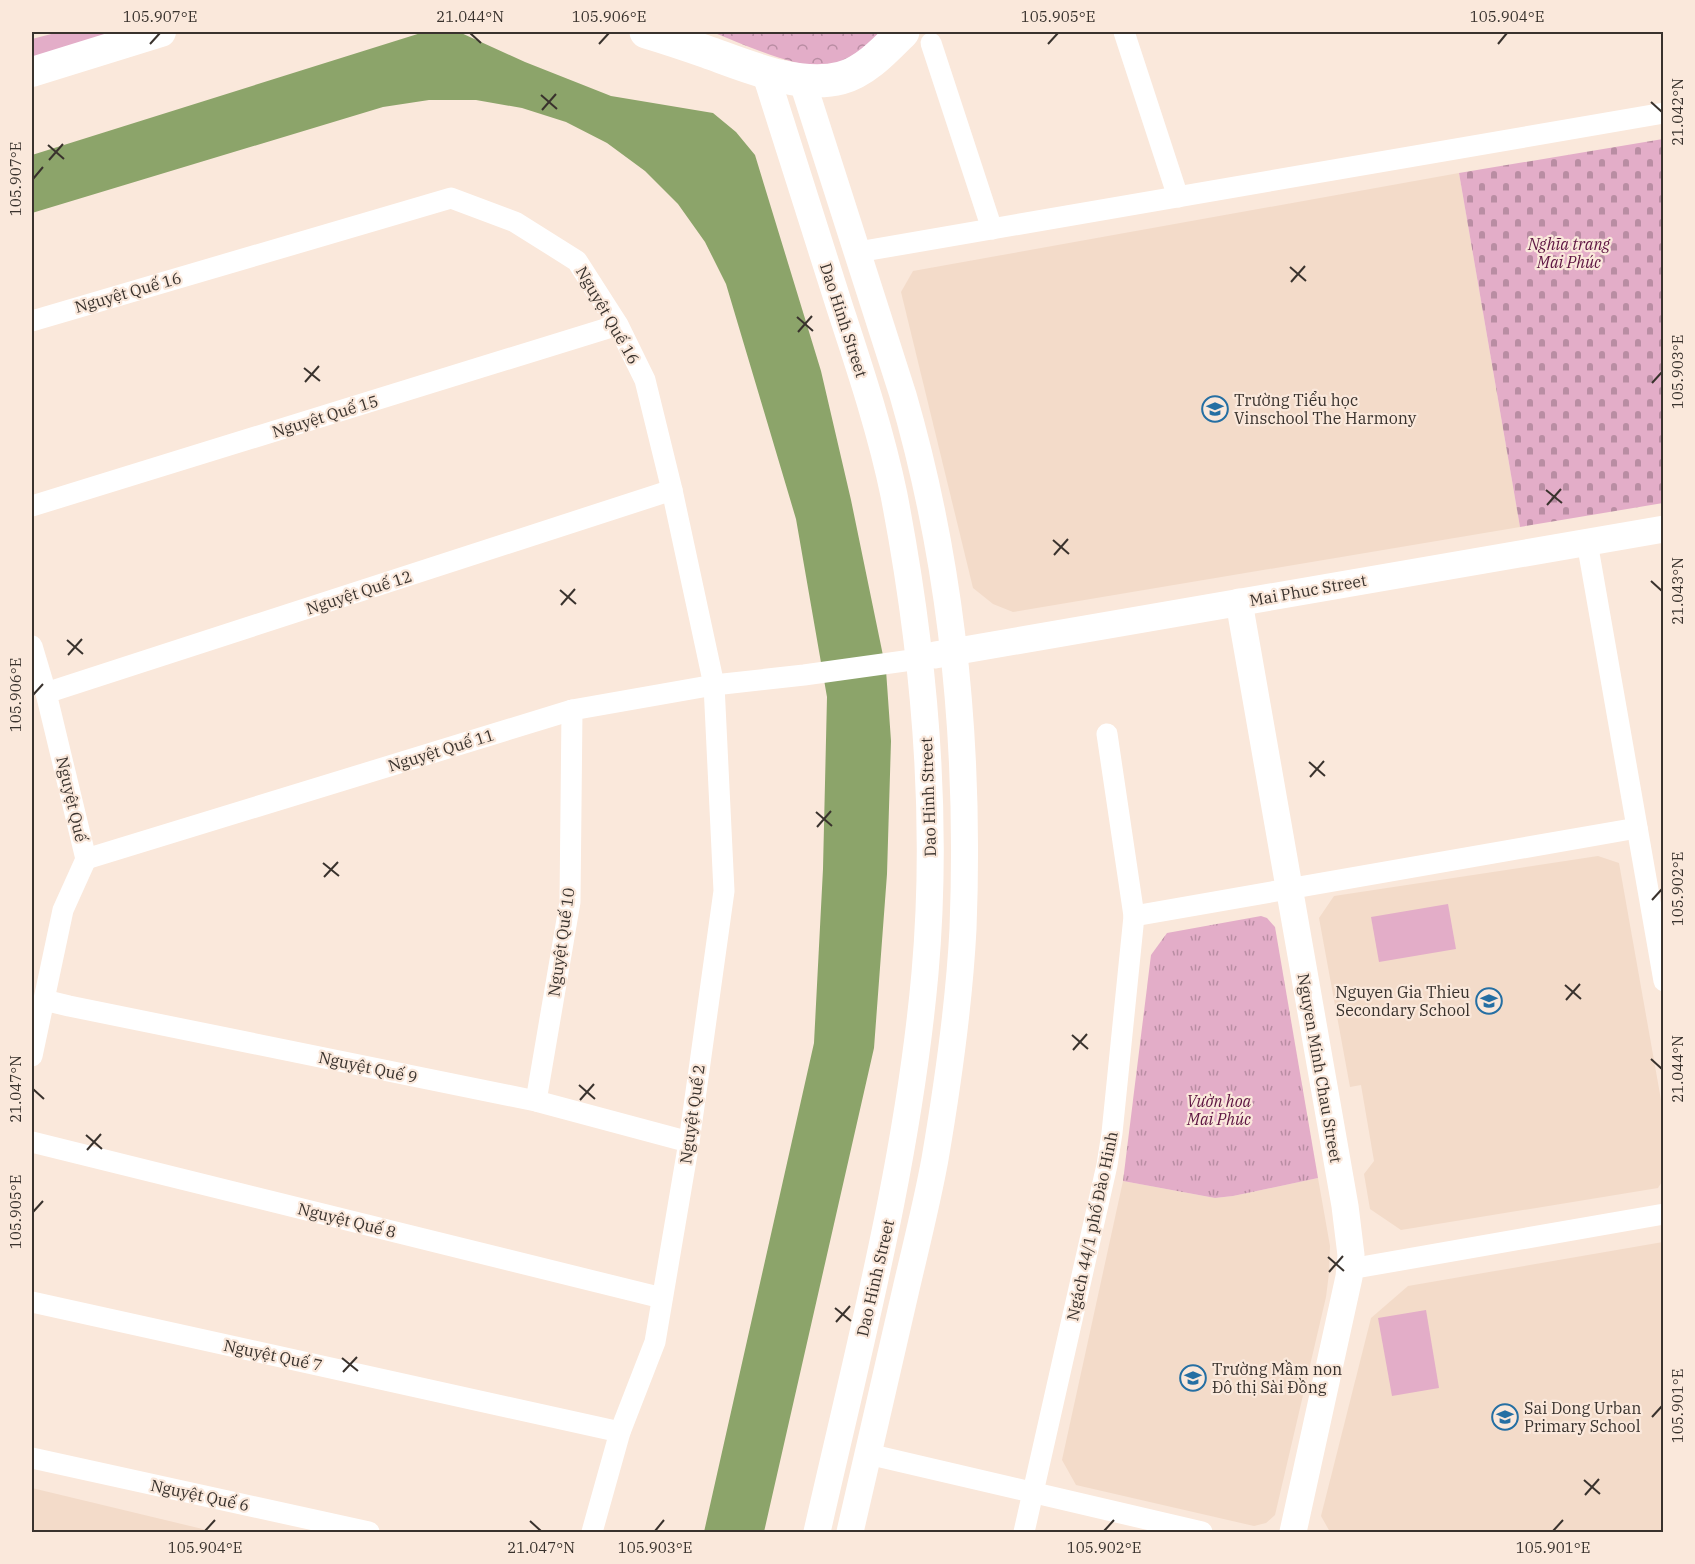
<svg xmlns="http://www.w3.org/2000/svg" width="1695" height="1564" font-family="'IBM Plex Serif',serif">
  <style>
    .built { fill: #f3dbc9 }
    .grass { fill: #e3adc8 }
    .forest { fill: url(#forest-crowns) }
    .cemetery { fill: url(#cemetery-stones) }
    .park { fill: url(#park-tufts) }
    .water { fill: #8ca46a }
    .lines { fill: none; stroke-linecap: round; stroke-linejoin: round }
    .minor { stroke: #fff; stroke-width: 21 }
    .tertiary { stroke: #fff; stroke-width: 27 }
    .secondary { stroke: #fff; stroke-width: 30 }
    .primary { stroke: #fff; stroke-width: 33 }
    .ticks { fill: none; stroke: #39322d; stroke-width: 2 }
    .labels { text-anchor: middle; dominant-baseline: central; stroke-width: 4.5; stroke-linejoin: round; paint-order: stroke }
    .park-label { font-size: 16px; font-style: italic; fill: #5d1441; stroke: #fae8db }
    .street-label { font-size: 16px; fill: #39322d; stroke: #fae8db }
    .poi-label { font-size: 16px; fill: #39322d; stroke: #fae8db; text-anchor: start }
    .neatline { fill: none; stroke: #39322d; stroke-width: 2 }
    .ticks-label { font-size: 15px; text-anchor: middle; fill: #39322d }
  </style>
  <defs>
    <pattern id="forest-crowns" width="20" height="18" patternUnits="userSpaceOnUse" patternTransform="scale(1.5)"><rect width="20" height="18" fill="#e3adc8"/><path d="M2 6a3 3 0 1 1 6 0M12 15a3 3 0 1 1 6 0" fill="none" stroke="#b98da3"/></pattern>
    <pattern id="cemetery-stones" width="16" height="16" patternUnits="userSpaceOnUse" patternTransform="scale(1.5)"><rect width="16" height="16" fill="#e3adc8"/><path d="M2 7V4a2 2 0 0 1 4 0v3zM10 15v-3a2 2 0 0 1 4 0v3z" fill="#b98da3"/></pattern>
    <pattern id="park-tufts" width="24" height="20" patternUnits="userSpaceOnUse" patternTransform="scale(1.5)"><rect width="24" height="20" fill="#e3adc8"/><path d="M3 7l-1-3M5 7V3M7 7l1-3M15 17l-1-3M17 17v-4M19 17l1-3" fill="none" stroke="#b98da3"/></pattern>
  </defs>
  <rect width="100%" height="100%" fill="#fae8db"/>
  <g class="built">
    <path d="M1459,173l61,354 -507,85 -20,-8 -20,-16 -72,-296 12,-21z"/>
    <path d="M1598,856l21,7 44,248v69l-5,8 -257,42 -31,-21 -6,-35 10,-13 -12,-70 -1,-6 -11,2 -31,-169 15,-22z"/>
    <path d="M1318,1178l12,68 -1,27 -3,24 -51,218 -9,8 -12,3 -178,-41 -14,-25 61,-279 92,17 18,-2z"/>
    <path d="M1663,1242v290h-333l-9,-16 50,-198 37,-32z"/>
    <path d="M32,1488l183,44h-183z"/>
  </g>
  <g class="grass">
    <path d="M59,32h76l-103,33v-26z"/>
    <path d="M1448,904l8,45 -77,13 -8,-45z"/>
    <path d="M1426,1310l13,78 -47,8 -14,-78z"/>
  </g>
  <path class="forest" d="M712,32h170c-8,6 -32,29 -40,32 -32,12 -98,-20 -130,-32z"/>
  <path class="cemetery" d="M1663,139v364l-143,24 -61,-354z"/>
  <path class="park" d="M1261,916l6,2 8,9 43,251 -85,18 -18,2 -92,-17 28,-226 16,-22z"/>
  <path class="water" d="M424,32h35l66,30 86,34 102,17 23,19 19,23 66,216 30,129 35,170 5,71 -4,133 -13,174 -110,484h-60l110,-489 9,-174 4,-172 -31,-178 -70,-235 -21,-42 -27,-38 -33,-33 -38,-28 -41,-21 -44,-14 -46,-8h-47l-46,7 -351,106v-58z"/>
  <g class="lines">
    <g class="minor">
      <path d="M1124,32l54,165"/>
      <path d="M931,43l61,186"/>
      <path d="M858,252l806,-139"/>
      <path d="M32,321l419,-123 64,24 62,39 41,64 27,55 27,110 42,195 10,206 -35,251 -34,200 -35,90 -28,100"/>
      <path d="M32,506l586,-181"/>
      <path d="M1587,542l77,439"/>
      <path d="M32,646l14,47 40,166 -23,51 -31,146"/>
      <path d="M46,693l626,-203"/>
      <path d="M1107,734l27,182 503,-88"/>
      <path d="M86,859l486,-149 142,-25 90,-10 115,-16"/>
      <path d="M44,1000l25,6 467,95 153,41"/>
      <path d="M536,1101l34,-199 2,-192"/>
      <path d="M32,1142l630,156"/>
      <path d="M1350,1269l314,-55"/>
      <path d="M32,1302l588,130"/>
      <path d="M868,1454l334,78"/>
      <path d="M32,1458l337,74"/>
      <path d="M1024,1532l83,-367 5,-32 22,-217"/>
    </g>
    <g class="tertiary">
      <path d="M765,72c25,79 50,157 75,236 20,61 41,124 54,187 30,156 45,319 31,478 -17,190 -66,374 -108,559"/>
      <path d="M802,80l101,315c50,172 67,355 60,534 -4,77 -15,154 -28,230 -8,44 -19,87 -29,130 -18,81 -37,162 -56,243"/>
      <path d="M1239,602l106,604 6,49 -2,22 -56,255"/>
      <path d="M935,655l729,-126"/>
    </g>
    <path class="secondary" d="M32,72l129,-40"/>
    <path class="primary" d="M646,32c20,6 41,13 61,20 39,14 92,37 134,26 24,-6 45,-29 62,-46"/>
  </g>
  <path class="ticks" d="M470,33l11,10M150,44l10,-11M599,44l10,-11M1048,44l10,-11M1498,44l9,-11M541,95l16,14M1651,102l11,10M542,110l14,-16M48,145l16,14M49,160l14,-16M33,179l10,-12M1290,267l16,14M1291,282l14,-16M797,317l16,14M798,332l14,-16M304,368l16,13M305,382l14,-16M1652,383l10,-11M1546,490l16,13M1547,505l14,-16M1053,540l16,14M1054,555l14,-16M1651,581l11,10M560,590l16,14M561,605l14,-16M67,640l16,14M68,655l14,-16M33,695l10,-11M1309,762l16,14M1310,777l14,-16M816,812l16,14M817,827l14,-16M323,863l16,13M324,877l14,-15M1652,900l10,-11M1565,985l16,14M1566,1000l14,-16M1072,1035l16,14M1073,1050l14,-16M1651,1059l11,10M579,1085l16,14M33,1089l11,10M580,1100l14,-16M86,1135l16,14M87,1150l14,-16M33,1212l10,-11M1328,1257l16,14M1329,1272l14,-16M835,1308l16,13M836,1322l14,-16M342,1358l16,13M343,1372l14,-15M1652,1417l10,-11M1584,1480l16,14M1585,1495l14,-16M530,1521l11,10M205,1531l10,-11M655,1531l9,-11M1104,1531l10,-11M1553,1531l10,-11"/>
  <defs>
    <g id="school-ring" transform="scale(1.35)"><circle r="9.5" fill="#fae8db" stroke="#256fa3" stroke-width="1.5"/><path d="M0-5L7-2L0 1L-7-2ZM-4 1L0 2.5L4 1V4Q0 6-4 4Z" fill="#256fa3"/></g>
  </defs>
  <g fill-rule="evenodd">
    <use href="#school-ring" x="1215" y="409"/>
    <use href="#school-ring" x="1489" y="1001"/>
    <use href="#school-ring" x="1193" y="1378"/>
    <use href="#school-ring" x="1505" y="1417"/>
  </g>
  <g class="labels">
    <g class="park-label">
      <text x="1569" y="244">Nghĩa trang<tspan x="1569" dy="18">Mai Phúc</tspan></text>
      <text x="1219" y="1101">Vườn hoa<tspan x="1219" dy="18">Mai Phúc</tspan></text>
    </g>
    <g class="street-label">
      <text transform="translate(128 292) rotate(-16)">Nguyệt Quế 16</text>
      <text transform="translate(608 315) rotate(60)">Nguyệt Quế 16</text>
      <text transform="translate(844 320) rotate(72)">Dao Hinh Street</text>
      <text transform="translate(325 416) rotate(-17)">Nguyệt Quế 15</text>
      <text transform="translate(1308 590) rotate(-10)">Mai Phuc Street</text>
      <text transform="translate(359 592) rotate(-18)">Nguyệt Quế 12</text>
      <text transform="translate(441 750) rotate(-17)">Nguyệt Quế 11</text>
      <text transform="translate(928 797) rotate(-92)">Dao Hinh Street</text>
      <text transform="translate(72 799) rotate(77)">Nguyệt Quế</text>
      <text transform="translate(561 942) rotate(-82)">Nguyệt Quế 10</text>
      <text transform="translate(368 1067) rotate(12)">Nguyệt Quế 9</text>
      <text transform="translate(1320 1068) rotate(80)">Nguyen Minh Chau Street</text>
      <text transform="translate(692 1114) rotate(-82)">Nguyệt Quế 2</text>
      <text transform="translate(347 1220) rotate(14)">Nguyệt Quế 8</text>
      <text transform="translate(1092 1226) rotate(-78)">Ngách 44/1 phố Đào Hinh</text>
      <text transform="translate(875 1278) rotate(-77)">Dao Hinh Street</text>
      <text transform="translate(273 1355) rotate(12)">Nguyệt Quế 7</text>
      <text transform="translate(200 1495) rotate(12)">Nguyệt Quế 6</text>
    </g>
    <g class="poi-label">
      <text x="1234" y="400">Trường Tiểu học<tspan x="1234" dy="18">Vinschool The Harmony</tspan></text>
      <text x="1470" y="992" text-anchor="end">Nguyen Gia Thieu<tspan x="1470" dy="18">Secondary School</tspan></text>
      <text x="1212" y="1369">Trường Mầm non<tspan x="1212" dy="18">Đô thị Sài Đồng</tspan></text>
      <text x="1524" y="1408">Sai Dong Urban<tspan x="1524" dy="18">Primary School</tspan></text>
    </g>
  </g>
  <rect width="1695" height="1564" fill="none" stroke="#fae8db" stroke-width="66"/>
  <rect x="33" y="33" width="1629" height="1498" class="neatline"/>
  <g class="ticks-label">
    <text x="160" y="22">105.907°E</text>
    <text x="470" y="22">21.044°N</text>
    <text x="609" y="22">105.906°E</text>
    <text x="1058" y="22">105.905°E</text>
    <text x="1507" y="22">105.904°E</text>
    <text transform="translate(1678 112) rotate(-90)" y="5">21.042°N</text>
    <text transform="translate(16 179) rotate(-90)" y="5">105.907°E</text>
    <text transform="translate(1678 372) rotate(-90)" y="5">105.903°E</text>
    <text transform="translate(1678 591) rotate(-90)" y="5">21.043°N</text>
    <text transform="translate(16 695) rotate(-90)" y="5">105.906°E</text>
    <text transform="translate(1678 889) rotate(-90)" y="5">105.902°E</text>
    <text transform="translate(1678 1069) rotate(-90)" y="5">21.044°N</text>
    <text transform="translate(16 1089) rotate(-90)" y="5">21.047°N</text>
    <text transform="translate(16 1212) rotate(-90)" y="5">105.905°E</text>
    <text transform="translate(1678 1406) rotate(-90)" y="5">105.901°E</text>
    <text x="205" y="1553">105.904°E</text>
    <text x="541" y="1553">21.047°N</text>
    <text x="655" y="1553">105.903°E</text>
    <text x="1104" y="1553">105.902°E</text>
    <text x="1553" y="1553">105.901°E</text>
  </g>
</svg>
